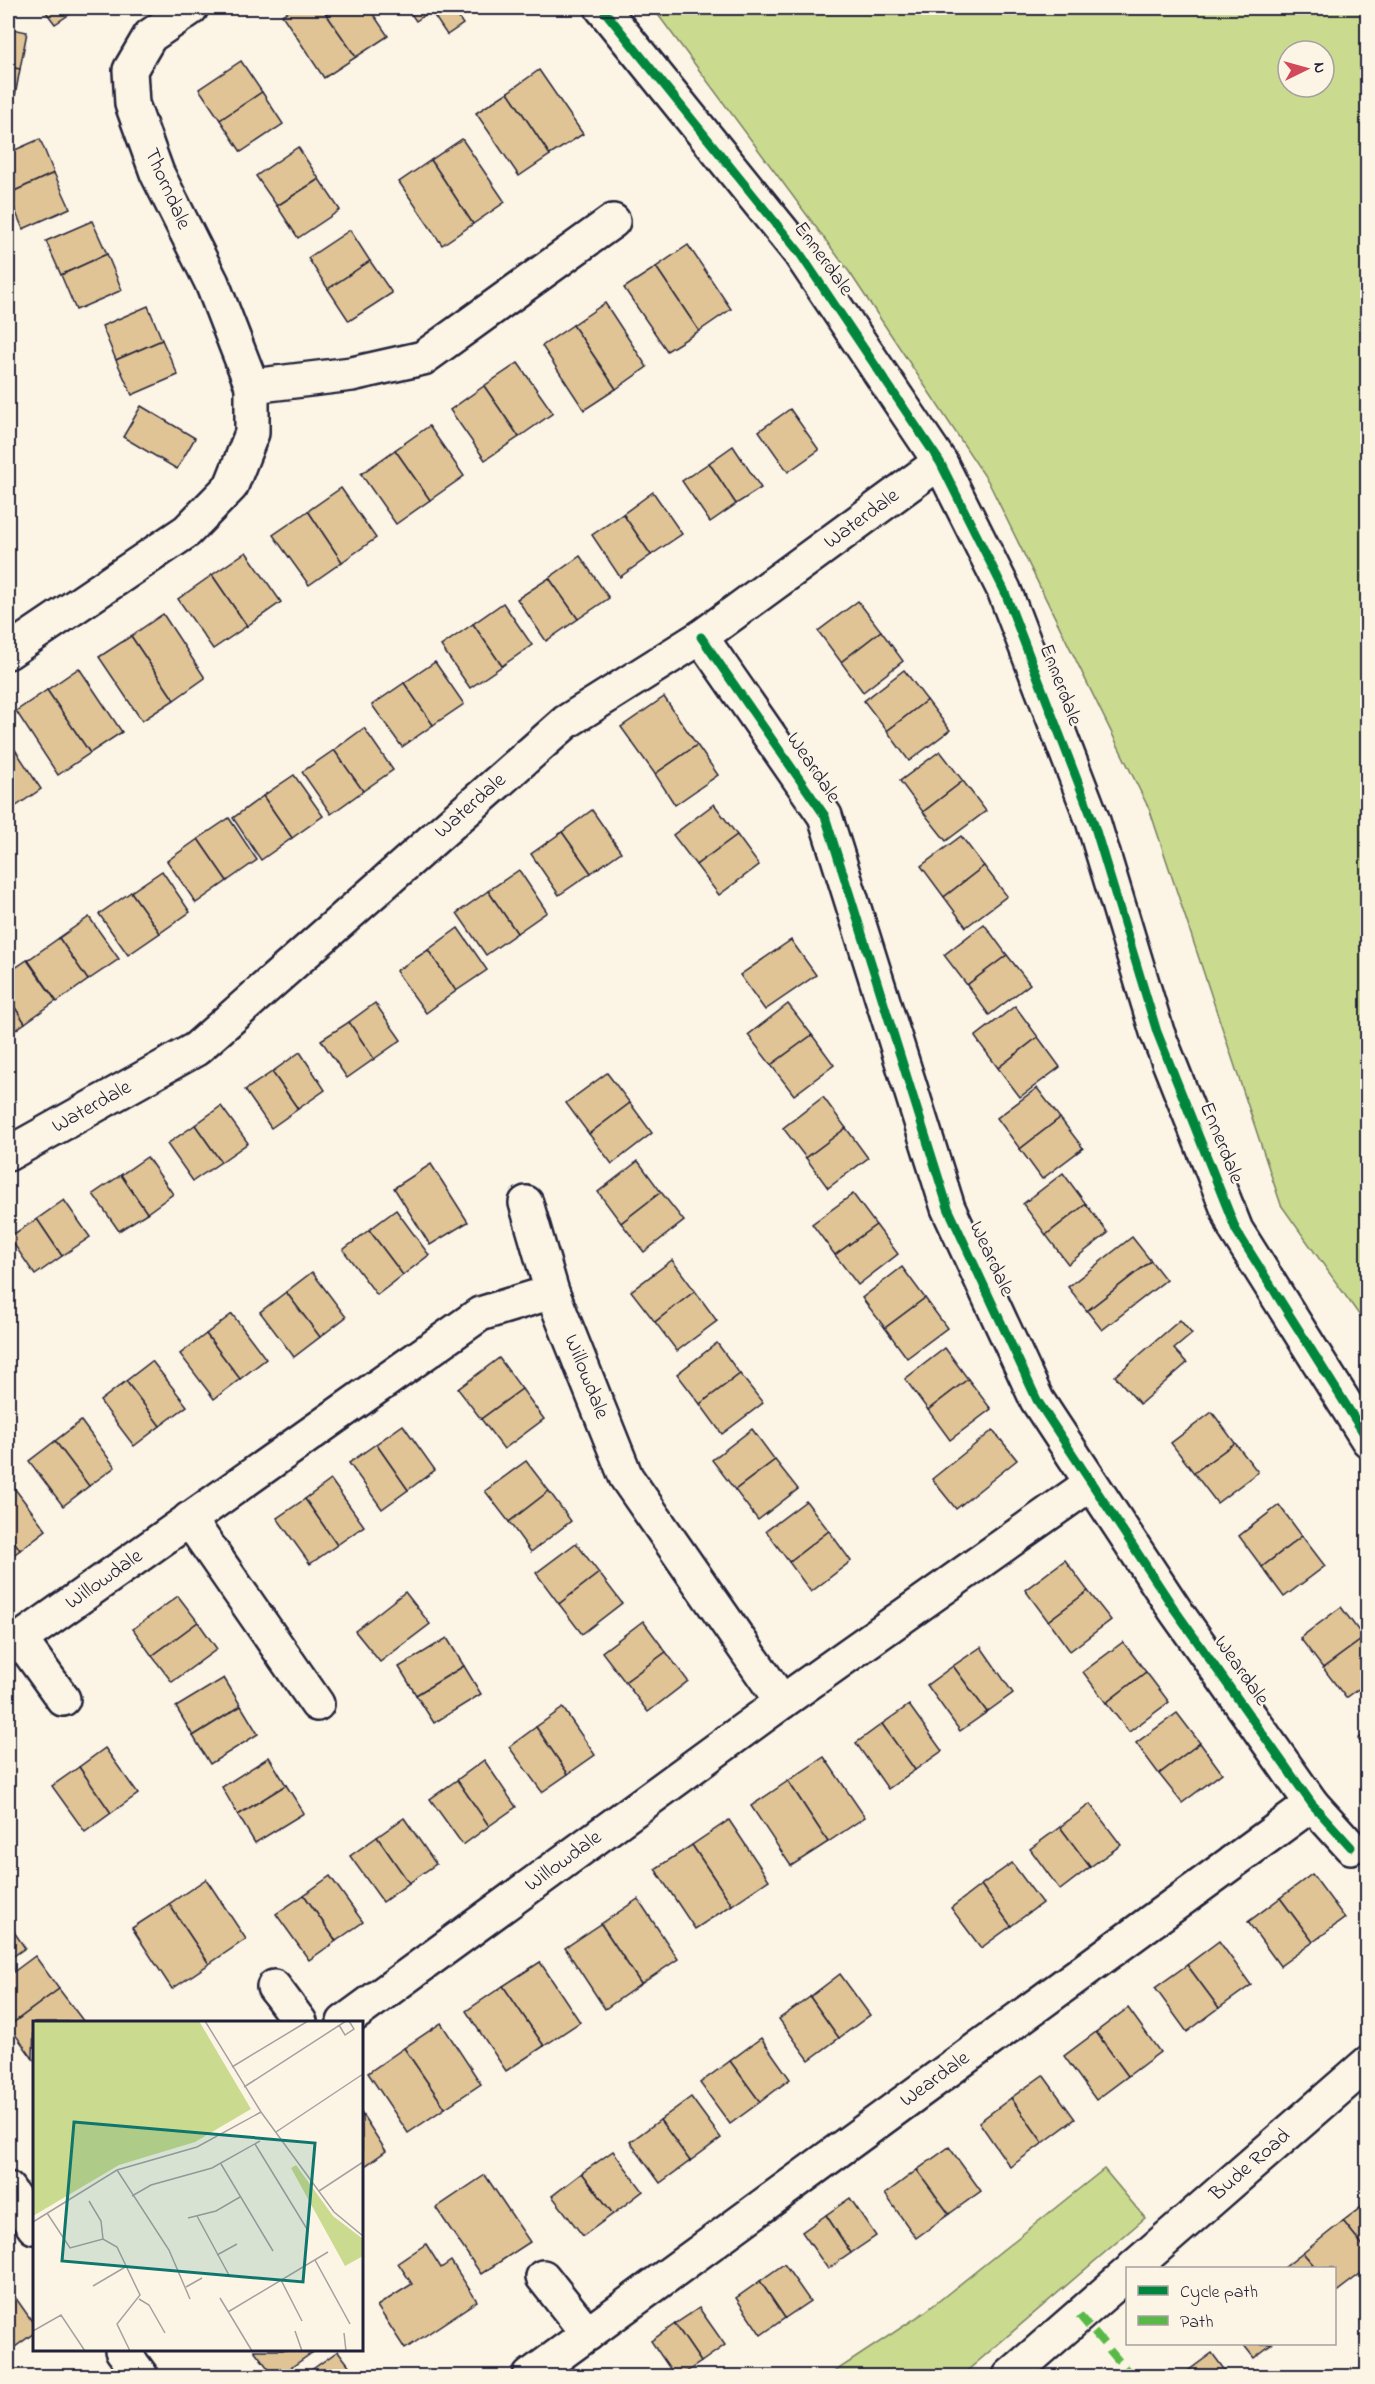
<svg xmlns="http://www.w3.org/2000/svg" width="1375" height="2384" font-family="'Indie Flower',sans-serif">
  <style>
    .green { fill: #cada8e; stroke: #767e64; stroke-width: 1.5; fill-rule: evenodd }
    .building { fill: #e0c495; stroke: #22223b; stroke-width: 1.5 }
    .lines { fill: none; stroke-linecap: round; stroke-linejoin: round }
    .minor-casing { stroke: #22223b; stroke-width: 38 }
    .minor { stroke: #fcf5e5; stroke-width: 33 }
    .quiet { stroke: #58b947; stroke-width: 8; stroke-dasharray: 15 8; stroke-linecap: butt }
    .cycleway-casing { stroke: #fcf5e5; stroke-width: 13 }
    .cycleway { stroke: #00873e; stroke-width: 9 }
    .labels { text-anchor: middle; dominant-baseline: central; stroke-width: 4.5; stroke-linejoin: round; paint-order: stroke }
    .street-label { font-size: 21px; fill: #22223b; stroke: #fcf5e5 }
    .inset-road { fill: none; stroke: #a5a1a1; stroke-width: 1.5 }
    .view { fill: #0f766e; fill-opacity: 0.15; stroke: #0f766e; stroke-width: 3 }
    .inset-edge { fill: none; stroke: #22223b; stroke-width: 3 }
  </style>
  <rect width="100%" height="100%" fill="#fcf5e5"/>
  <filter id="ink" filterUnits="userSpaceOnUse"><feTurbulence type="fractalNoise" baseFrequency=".0167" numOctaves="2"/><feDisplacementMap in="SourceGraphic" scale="12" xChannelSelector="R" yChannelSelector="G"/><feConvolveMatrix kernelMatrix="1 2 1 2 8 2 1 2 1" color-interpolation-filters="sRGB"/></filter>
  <g filter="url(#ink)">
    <g class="green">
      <path d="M653,8h714v1318l-86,-121 -131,-394 -162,-330 -138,-208zM1288,51h36v36h-36z"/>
      <path d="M1104,2169l41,49 -184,158h-133l97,-64z"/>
    </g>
    <g class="building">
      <path d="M43,8h36l-24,16z"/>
      <path d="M293,8h29l34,49 -32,21 -42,-63z"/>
      <path d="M322,8h47l19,28 -32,21z"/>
      <path d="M407,8h45l11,16 -16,11 -16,-24 -15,10z"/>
      <path d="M8,28l19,4 -7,37 -12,-2z"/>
      <path d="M241,61l21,31 -42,28 -21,-31z"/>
      <path d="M8,67l12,2 -7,38 -5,-1z"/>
      <path d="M539,70l44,64 -33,21 -42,-63z"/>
      <path d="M262,92l21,32 -42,28 -21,-32z"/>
      <path d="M508,92l42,63 -31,21 -43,-63z"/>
      <path d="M40,139l14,34 -46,21v-41z"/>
      <path d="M462,139l43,63 -32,22 -42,-64z"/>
      <path d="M298,147l21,32 -42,27 -21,-30z"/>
      <path d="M431,160l42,64 -31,21 -43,-63z"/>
      <path d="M54,173l16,35 -47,21 -15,-35z"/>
      <path d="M319,179l21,31 -42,28 -21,-32z"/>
      <path d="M92,221l15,33 -46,21 -15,-34z"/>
      <path d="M350,230l20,31 -42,28 -20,-31z"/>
      <path d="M688,245l43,64 -32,22 -43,-64z"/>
      <path d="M107,254l15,36 -46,20 -15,-35z"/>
      <path d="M370,261l22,32 -43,28 -21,-32z"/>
      <path d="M656,267l43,64 -32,20 -43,-63z"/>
      <path d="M605,303l42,64 -31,22 -43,-64z"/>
      <path d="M148,306l14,34 -46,20 -14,-34z"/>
      <path d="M573,325l43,64 -32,21 -42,-64z"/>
      <path d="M162,340l16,35 -46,20 -16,-35z"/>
      <path d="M518,363l35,50 -34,24 -35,-51z"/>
      <path d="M484,386l35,51 -34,23 -35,-50z"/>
      <path d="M141,406l54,32 -18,31 -54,-32z"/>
      <path d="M790,409l29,41 -31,22 -29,-41z"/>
      <path d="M429,426l35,50 -34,24 -35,-50z"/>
      <path d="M733,446l28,42 -25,16 -27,-41z"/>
      <path d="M395,450l35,50 -34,24 -35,-50z"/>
      <path d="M709,463l27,41 -26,18 -28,-41z"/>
      <path d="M341,488l35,50 -34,24 -34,-51z"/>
      <path d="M653,492l29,42 -31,21 -28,-41z"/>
      <path d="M308,511l34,51 -33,23 -36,-50z"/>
      <path d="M623,514l28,41 -31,22 -28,-42z"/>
      <path d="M246,552l35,50 -34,24 -35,-51z"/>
      <path d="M580,556l29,42 -31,21 -29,-41z"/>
      <path d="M212,575l35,51 -34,23 -35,-50z"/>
      <path d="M549,578l29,41 -32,22 -29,-42z"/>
      <path d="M858,601l23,30 -40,31 -23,-31z"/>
      <path d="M503,603l29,42 -30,21 -29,-42z"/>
      <path d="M163,614l42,64 -31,22 -43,-64z"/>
      <path d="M473,624l29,42 -32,22 -29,-42z"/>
      <path d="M881,631l22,30 -40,31 -22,-30z"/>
      <path d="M131,636l43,64 -32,21 -43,-64z"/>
      <path d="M435,662l29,42 -31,21 -29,-42z"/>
      <path d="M79,668l43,64 -32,21 -43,-63z"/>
      <path d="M904,670l23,30 -40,31 -23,-30z"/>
      <path d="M404,683l29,42 -31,22 -30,-42z"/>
      <path d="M47,690l43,63 -32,22 -42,-64z"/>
      <path d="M664,697l33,48 -42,29 -34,-47z"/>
      <path d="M927,700l23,30 -41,31 -22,-30z"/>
      <path d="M364,728l29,42 -30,21 -29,-41z"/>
      <path d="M8,739l33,50 -32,22 -1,-2z"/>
      <path d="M697,745l21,30 -43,30 -20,-31z"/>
      <path d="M334,750l29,41 -32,23 -29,-42z"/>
      <path d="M940,751l23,30 -40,31 -23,-31z"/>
      <path d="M294,775l29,41 -31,22 -29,-42z"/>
      <path d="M963,781l23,30 -40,30 -23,-29z"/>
      <path d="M263,796l29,42 -31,22 -28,-42z"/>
      <path d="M714,804l23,31 -41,30 -23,-30z"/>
      <path d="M592,810l29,42 -30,21 -29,-41z"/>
      <path d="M229,818l28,42 -30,21 -29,-42z"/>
      <path d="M562,832l29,41 -32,22 -28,-41z"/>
      <path d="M737,835l22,30 -40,30 -23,-30z"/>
      <path d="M961,836l23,30 -40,31 -23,-31z"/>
      <path d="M198,839l29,42 -31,22 -29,-42z"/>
      <path d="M984,866l23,30 -41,31 -22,-30z"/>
      <path d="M519,870l28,42 -30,21 -29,-42z"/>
      <path d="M162,871l28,41 -30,21 -29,-41z"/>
      <path d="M488,891l29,42 -31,22 -29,-42z"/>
      <path d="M131,892l29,41 -32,22 -29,-41z"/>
      <path d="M89,917l30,42 -31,21 -29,-42z"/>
      <path d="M984,924l23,31 -40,30 -23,-30z"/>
      <path d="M458,928l29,42 -31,21 -28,-41z"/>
      <path d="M59,938l29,42 -31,22 -29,-42z"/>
      <path d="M791,940l25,35 -51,35 -25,-35z"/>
      <path d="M428,950l28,41 -30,22 -30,-42z"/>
      <path d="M1007,955l23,29 -41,31 -22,-30z"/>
      <path d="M27,960l29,41 -31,22 -17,-26v-24z"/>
      <path d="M8,997l17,26 -17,12z"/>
      <path d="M375,1003l26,37 -27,19 -25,-37z"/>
      <path d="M788,1004l24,31 -41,30 -23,-30z"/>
      <path d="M1015,1006l23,31 -40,31 -23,-31z"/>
      <path d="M349,1022l25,37 -27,19 -26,-38z"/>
      <path d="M812,1035l22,30 -40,30 -23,-30z"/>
      <path d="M1038,1037l22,30 -40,30 -22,-29z"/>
      <path d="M300,1052l25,38 -27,19 -26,-37z"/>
      <path d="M272,1072l26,37 -27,19 -26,-38z"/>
      <path d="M607,1073l23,30 -41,31 -23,-31z"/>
      <path d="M1037,1088l23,30 -40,31 -23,-31z"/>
      <path d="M823,1097l23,31 -40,30 -23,-30z"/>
      <path d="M630,1103l22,30 -40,31 -23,-30z"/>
      <path d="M221,1106l27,37 -27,19 -26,-37z"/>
      <path d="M1060,1118l23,30 -41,31 -22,-30z"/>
      <path d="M195,1125l26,37 -28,19 -26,-37z"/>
      <path d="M846,1128l22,30 -40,30 -22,-30z"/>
      <path d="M147,1157l26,37 -26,19 -26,-38z"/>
      <path d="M638,1161l23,31 -40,31 -23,-31z"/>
      <path d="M431,1164l37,58 -38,23 -36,-57z"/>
      <path d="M1063,1173l23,31 -40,31 -23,-31z"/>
      <path d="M121,1175l26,38 -28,18 -26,-37z"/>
      <path d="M661,1192l23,29 -40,31 -23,-29z"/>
      <path d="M853,1194l23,31 -41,30 -23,-31z"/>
      <path d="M64,1200l26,37 -28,19 -25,-37z"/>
      <path d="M1086,1204l22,29 -40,31 -22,-29z"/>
      <path d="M396,1210l33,45 -26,20 -34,-45z"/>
      <path d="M37,1219l25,37 -27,19 -26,-38z"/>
      <path d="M876,1225l22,29 -40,31 -23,-30z"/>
      <path d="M369,1230l34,45 -26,20 -34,-45z"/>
      <path d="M1132,1237l19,24 -64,50 -19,-24z"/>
      <path d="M672,1260l23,31 -40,31 -24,-31z"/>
      <path d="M1151,1261l15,19 -64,50 -15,-19z"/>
      <path d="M902,1267l23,31 -40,30 -23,-30z"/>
      <path d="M312,1272l34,45 -26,20 -34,-45z"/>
      <path d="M695,1291l22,30 -40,30 -22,-29z"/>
      <path d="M286,1292l34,45 -26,20 -34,-45z"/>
      <path d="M925,1298l22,30 -40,30 -22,-30z"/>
      <path d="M232,1314l34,45 -26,20 -34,-45z"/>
      <path d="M1180,1320l12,14 -18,15 13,14 -47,41 -25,-28z"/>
      <path d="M206,1334l34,45 -26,20 -34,-45z"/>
      <path d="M717,1343l23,31 -40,30 -23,-30z"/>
      <path d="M945,1348l23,31 -40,31 -23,-31z"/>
      <path d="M499,1358l23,31 -41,30 -23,-30z"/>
      <path d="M152,1361l35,45 -27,20 -34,-45z"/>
      <path d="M740,1374l23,29 -41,31 -22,-30z"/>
      <path d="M968,1379l23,30 -41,31 -22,-30z"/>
      <path d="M126,1381l34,45 -26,20 -34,-45z"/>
      <path d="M522,1389l22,30 -40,30 -23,-30z"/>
      <path d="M1212,1412l23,31 -41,30 -23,-30z"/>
      <path d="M81,1421l34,46 -26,19 -34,-45z"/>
      <path d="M403,1425l32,45 -27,20 -32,-46z"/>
      <path d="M752,1429l23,31 -40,30 -23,-30z"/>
      <path d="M993,1430l24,30 -61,49 -24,-30z"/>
      <path d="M55,1441l34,45 -26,20 -34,-45z"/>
      <path d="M1235,1443l23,29 -41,31 -23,-30z"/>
      <path d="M376,1444l32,46 -26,19 -33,-46z"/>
      <path d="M775,1460l23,29 -40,31 -23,-30z"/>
      <path d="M526,1461l23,30 -40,31 -24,-31z"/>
      <path d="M331,1480l33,46 -27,19 -32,-46z"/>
      <path d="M12,1485l34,45 -26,20 -12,-17v-45z"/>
      <path d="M549,1491l22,30 -40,31 -22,-30z"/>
      <path d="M305,1499l32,46 -27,19 -33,-46z"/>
      <path d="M806,1501l23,30 -40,31 -23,-31z"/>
      <path d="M1279,1505l23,31 -40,31 -23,-31z"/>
      <path d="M829,1531l22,30 -40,31 -22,-30z"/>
      <path d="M8,1533l12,17 -12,9z"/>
      <path d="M1302,1536l23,30 -41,31 -22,-30z"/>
      <path d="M576,1543l23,30 -40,31 -23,-31z"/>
      <path d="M1065,1560l23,31 -40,30 -23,-31z"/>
      <path d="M599,1573l23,30 -40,31 -23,-30z"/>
      <path d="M1088,1591l23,29 -41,31 -22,-30z"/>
      <path d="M405,1592l25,32 -50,38 -25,-31z"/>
      <path d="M178,1596l20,26 -46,34 -19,-27z"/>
      <path d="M1341,1607l23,31 -41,30 -23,-30z"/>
      <path d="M643,1621l23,31 -41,30 -23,-30z"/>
      <path d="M198,1622l19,27 -45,33 -20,-26z"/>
      <path d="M447,1638l17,28 -48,29 -17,-28z"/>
      <path d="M1364,1638l4,5v39l-22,16 -23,-30z"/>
      <path d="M1123,1642l23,30 -40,31 -23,-31z"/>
      <path d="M981,1647l32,46 -26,19 -34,-46z"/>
      <path d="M666,1652l22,29 -40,31 -23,-30z"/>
      <path d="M464,1666l17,28 -47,29 -18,-28z"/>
      <path d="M953,1666l34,46 -27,19 -33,-46z"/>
      <path d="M1146,1672l23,30 -40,30 -23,-29z"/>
      <path d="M224,1678l17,28 -48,30 -17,-29z"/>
      <path d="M909,1705l33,46 -27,19 -33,-46z"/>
      <path d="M241,1706l17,28 -48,30 -17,-28z"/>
      <path d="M563,1708l32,47 -27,19 -32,-47z"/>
      <path d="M1177,1713l23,30 -41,31 -23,-31z"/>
      <path d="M882,1724l33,46 -27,19 -32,-46z"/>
      <path d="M536,1727l32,47 -26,18 -33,-45z"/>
      <path d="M1368,1732v20l-10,-13z"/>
      <path d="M1200,1743l22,30 -40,30 -23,-29z"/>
      <path d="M105,1748l33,46 -27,19 -32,-46z"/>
      <path d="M269,1757l17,28 -48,30 -16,-28z"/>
      <path d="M824,1757l41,60 -37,25 -40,-61z"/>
      <path d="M484,1760l32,47 -27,19 -32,-46z"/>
      <path d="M79,1767l32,46 -26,19 -33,-46z"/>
      <path d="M457,1780l32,46 -26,19 -33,-46z"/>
      <path d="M788,1781l40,61 -37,24 -40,-60z"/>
      <path d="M286,1785l18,28 -49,30 -17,-28z"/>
      <path d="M1090,1804l31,41 -31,22 -30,-40z"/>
      <path d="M404,1818l32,46 -27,19 -32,-46z"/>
      <path d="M729,1820l40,60 -37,25 -40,-60z"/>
      <path d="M1060,1827l30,40 -30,23 -30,-41z"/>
      <path d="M377,1837l32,46 -26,19 -33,-46z"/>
      <path d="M692,1845l40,60 -37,24 -40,-60z"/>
      <path d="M1012,1863l30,40 -31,23 -30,-41z"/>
      <path d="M1312,1874l33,44 -32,24 -33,-44z"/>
      <path d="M330,1876l33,46 -27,19 -32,-46z"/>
      <path d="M206,1879l40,60 -37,25 -40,-60z"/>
      <path d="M981,1885l30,41 -30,22 -30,-40z"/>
      <path d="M304,1895l32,46 -27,19 -33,-46z"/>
      <path d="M1280,1898l33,44 -33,24 -32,-44z"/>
      <path d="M638,1899l40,60 -37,25 -40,-60z"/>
      <path d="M169,1904l40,60 -37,25 -40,-61z"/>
      <path d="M8,1923l17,25 -17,12z"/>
      <path d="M601,1924l40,60 -36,25 -40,-61z"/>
      <path d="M1219,1941l32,44 -32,23 -32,-43z"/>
      <path d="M35,1956l24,33 -50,37 -1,-50z"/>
      <path d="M540,1962l40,60 -36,24 -41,-60z"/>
      <path d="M1187,1965l32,43 -32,24 -32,-44z"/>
      <path d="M840,1974l30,41 -31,23 -29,-41z"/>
      <path d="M503,1986l41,60 -38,25 -40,-60z"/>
      <path d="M59,1989l25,33h-50l-1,37 -24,-33z"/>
      <path d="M810,1997l29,41 -30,22 -30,-41z"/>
      <path d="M1128,2008l32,44 -32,24 -32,-44z"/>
      <path d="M441,2023l40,61 -36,24 -41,-60z"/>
      <path d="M1096,2032l32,44 -32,24 -32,-44z"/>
      <path d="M761,2038l29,41 -30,23 -30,-41z"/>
      <path d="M404,2048l41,60 -37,25 -40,-60z"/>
      <path d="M730,2061l30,41 -30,22 -30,-41z"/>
      <path d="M1043,2075l32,44 -32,24 -32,-45z"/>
      <path d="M691,2097l30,41 -31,23 -30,-41z"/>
      <path d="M1011,2098l32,45 -33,24 -31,-45z"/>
      <path d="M362,2114l24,37 -24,17z"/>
      <path d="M660,2120l30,41 -30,22 -30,-41z"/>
      <path d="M949,2147l32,44 -32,23 -32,-44z"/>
      <path d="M613,2151l30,40 -30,23 -31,-41z"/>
      <path d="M917,2170l32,44 -33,24 -31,-44z"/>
      <path d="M582,2173l31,41 -30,22 -31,-40z"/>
      <path d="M485,2175l45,67 -49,32 -45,-66z"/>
      <path d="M850,2198l26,38 -25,17 -25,-38z"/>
      <path d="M1368,2202v50l-25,-31z"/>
      <path d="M826,2215l25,38 -23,16 -26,-37z"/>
      <path d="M1343,2221l25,31v16l-33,25 -1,-25h-18l-13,-15z"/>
      <path d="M426,2244l15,24 10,-7 26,40 -72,48 -28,-43 35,-22 -14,-21z"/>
      <path d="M1303,2253l13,15h-32z"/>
      <path d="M784,2264l26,37 -25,17 -25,-37z"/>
      <path d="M760,2281l25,37 -24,17 -25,-37z"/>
      <path d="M8,2287l26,37v9l-26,19z"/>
      <path d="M699,2308l26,37 -24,17 -26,-38z"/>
      <path d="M675,2324l26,38 -21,14h-5l-24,-35z"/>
      <path d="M1243,2344h29l-18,14z"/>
      <path d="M254,2350h62l-37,26h-5z"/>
      <path d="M338,2351l19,25h-54z"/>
      <path d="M1212,2353l17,23h-48z"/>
    </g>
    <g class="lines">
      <g class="minor-casing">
        <g id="minor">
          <path d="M602,8l197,244 141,210 64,128 89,231 64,211 79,198 132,210"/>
          <path d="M252,386l100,-12 71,-16 190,-137"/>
          <path d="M701,637l124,179 123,392 89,192 138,210 137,194 39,43"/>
          <path d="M8,652l179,-121 44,-45 21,-53v-47l-40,-103 -55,-110 -25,-69 -2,-34 20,-34 41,-28"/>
          <path id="s1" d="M8,1154l188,-105 370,-327 135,-85 239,-175"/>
          <path id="s2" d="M526,1203l26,89 74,185 156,225"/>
          <path d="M189,1519l128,185"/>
          <path d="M20,1639l43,60"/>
          <path id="s3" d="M8,1648l472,-334 72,-22"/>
          <path d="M274,1987l26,35"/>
          <path id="s4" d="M344,2022l438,-320 308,-218"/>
          <path d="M8,2189l26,38"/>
          <path id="s5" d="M1133,2268l235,-205"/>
          <path d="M543,2277l45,57"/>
          <path d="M122,2350l19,26"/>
          <path id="s6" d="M530,2376l782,-572"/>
          <path d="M1010,2376l118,-103"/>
        </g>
      </g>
      <use href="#minor" class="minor"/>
      <path class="quiet" d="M1079,2315l53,61"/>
      <g class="cycleway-casing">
        <g id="cycleway">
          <path d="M602,8l197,244 141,210 64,128 89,231 64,211 79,198 132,210"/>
          <path d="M701,637l124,179 123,392 89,192 138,210 137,194 39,43"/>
        </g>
      </g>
      <use href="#cycleway" class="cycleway"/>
    </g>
  </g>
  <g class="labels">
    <g class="street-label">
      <text transform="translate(167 189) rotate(66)">Thorndale</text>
      <text transform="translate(823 259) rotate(54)">Ennerdale</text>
      <text stroke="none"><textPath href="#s1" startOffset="1068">Waterdale</textPath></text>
      <text transform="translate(1060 685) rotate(69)">Ennerdale</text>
      <text transform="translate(813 768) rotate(56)">Weardale</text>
      <text stroke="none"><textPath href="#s1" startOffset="582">Waterdale</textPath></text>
      <text stroke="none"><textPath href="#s1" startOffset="96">Waterdale</textPath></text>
      <text transform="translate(1221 1143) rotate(68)">Ennerdale</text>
      <text transform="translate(991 1259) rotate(65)">Weardale</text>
      <text stroke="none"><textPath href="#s2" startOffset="184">Willowdale</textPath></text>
      <text stroke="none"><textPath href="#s3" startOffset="118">Willowdale</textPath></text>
      <text transform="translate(1241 1671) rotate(55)">Weardale</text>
      <text stroke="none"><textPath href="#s4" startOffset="272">Willowdale</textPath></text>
      <text stroke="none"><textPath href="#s6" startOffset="502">Weardale</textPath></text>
      <text stroke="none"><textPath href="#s5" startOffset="156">Bude Road</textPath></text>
    </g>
  </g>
  <g transform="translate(33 2021)">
    <rect width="330" height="330" fill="#fcf5e5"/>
    <path d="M0,0h166l52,88 -56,33 -76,23 -86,51zM263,144l37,51 30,23v17l-18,10 -54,-98z" fill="#cada8e"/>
    <path class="inset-road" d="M172,0l56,91 73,100 29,24M306,4l6,10 9,-6 -5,-8M199,46l76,-46M211,66l102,-66M243,111l87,-58M222,123l52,85M188,143l52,87M84,149l52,80 21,49M286,170l44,-29M99,175l19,-11 61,-17 48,-27M56,180l12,20 2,18M14,192l23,35 33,-9 14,8 23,48 -23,29 13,27M164,195l33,61M155,197l28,-7 24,-14M0,201l84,-52 80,-23 64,-35M184,234l20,-11M282,239l35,64M248,259l21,41M60,265l34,-20M153,266l16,-9M187,277l32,53M106,278l10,6 16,28M195,291l100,-60M0,310l28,-16 24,36M262,310l7,20M311,312l2,18"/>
    <path class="view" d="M41,101l241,21 -12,139 -241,-21z"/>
    <rect width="330" height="330" class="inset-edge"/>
  </g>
  <rect width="1375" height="2384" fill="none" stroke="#fcf5e5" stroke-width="30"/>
  <rect x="15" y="15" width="1345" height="2354" fill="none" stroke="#22223b" stroke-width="2" filter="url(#ink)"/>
  <rect x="1126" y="2267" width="210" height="78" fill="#fcf5e5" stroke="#a5a1a1" stroke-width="1.5"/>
  <rect x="1138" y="2286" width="30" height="9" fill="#00873e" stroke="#a5a1a1" stroke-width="1.5"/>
  <text x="1180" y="2297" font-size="18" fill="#22223b">Cycle path</text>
  <rect x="1138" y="2316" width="30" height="9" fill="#58b947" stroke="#a5a1a1" stroke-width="1.5"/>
  <text x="1180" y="2327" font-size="18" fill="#22223b">Path</text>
  <g transform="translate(1306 69) rotate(85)"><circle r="28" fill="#fcf5e5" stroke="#a5a1a1" stroke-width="1.5"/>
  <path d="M0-4.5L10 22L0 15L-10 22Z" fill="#d1495b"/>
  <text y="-9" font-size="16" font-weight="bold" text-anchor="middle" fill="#22223b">N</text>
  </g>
</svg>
